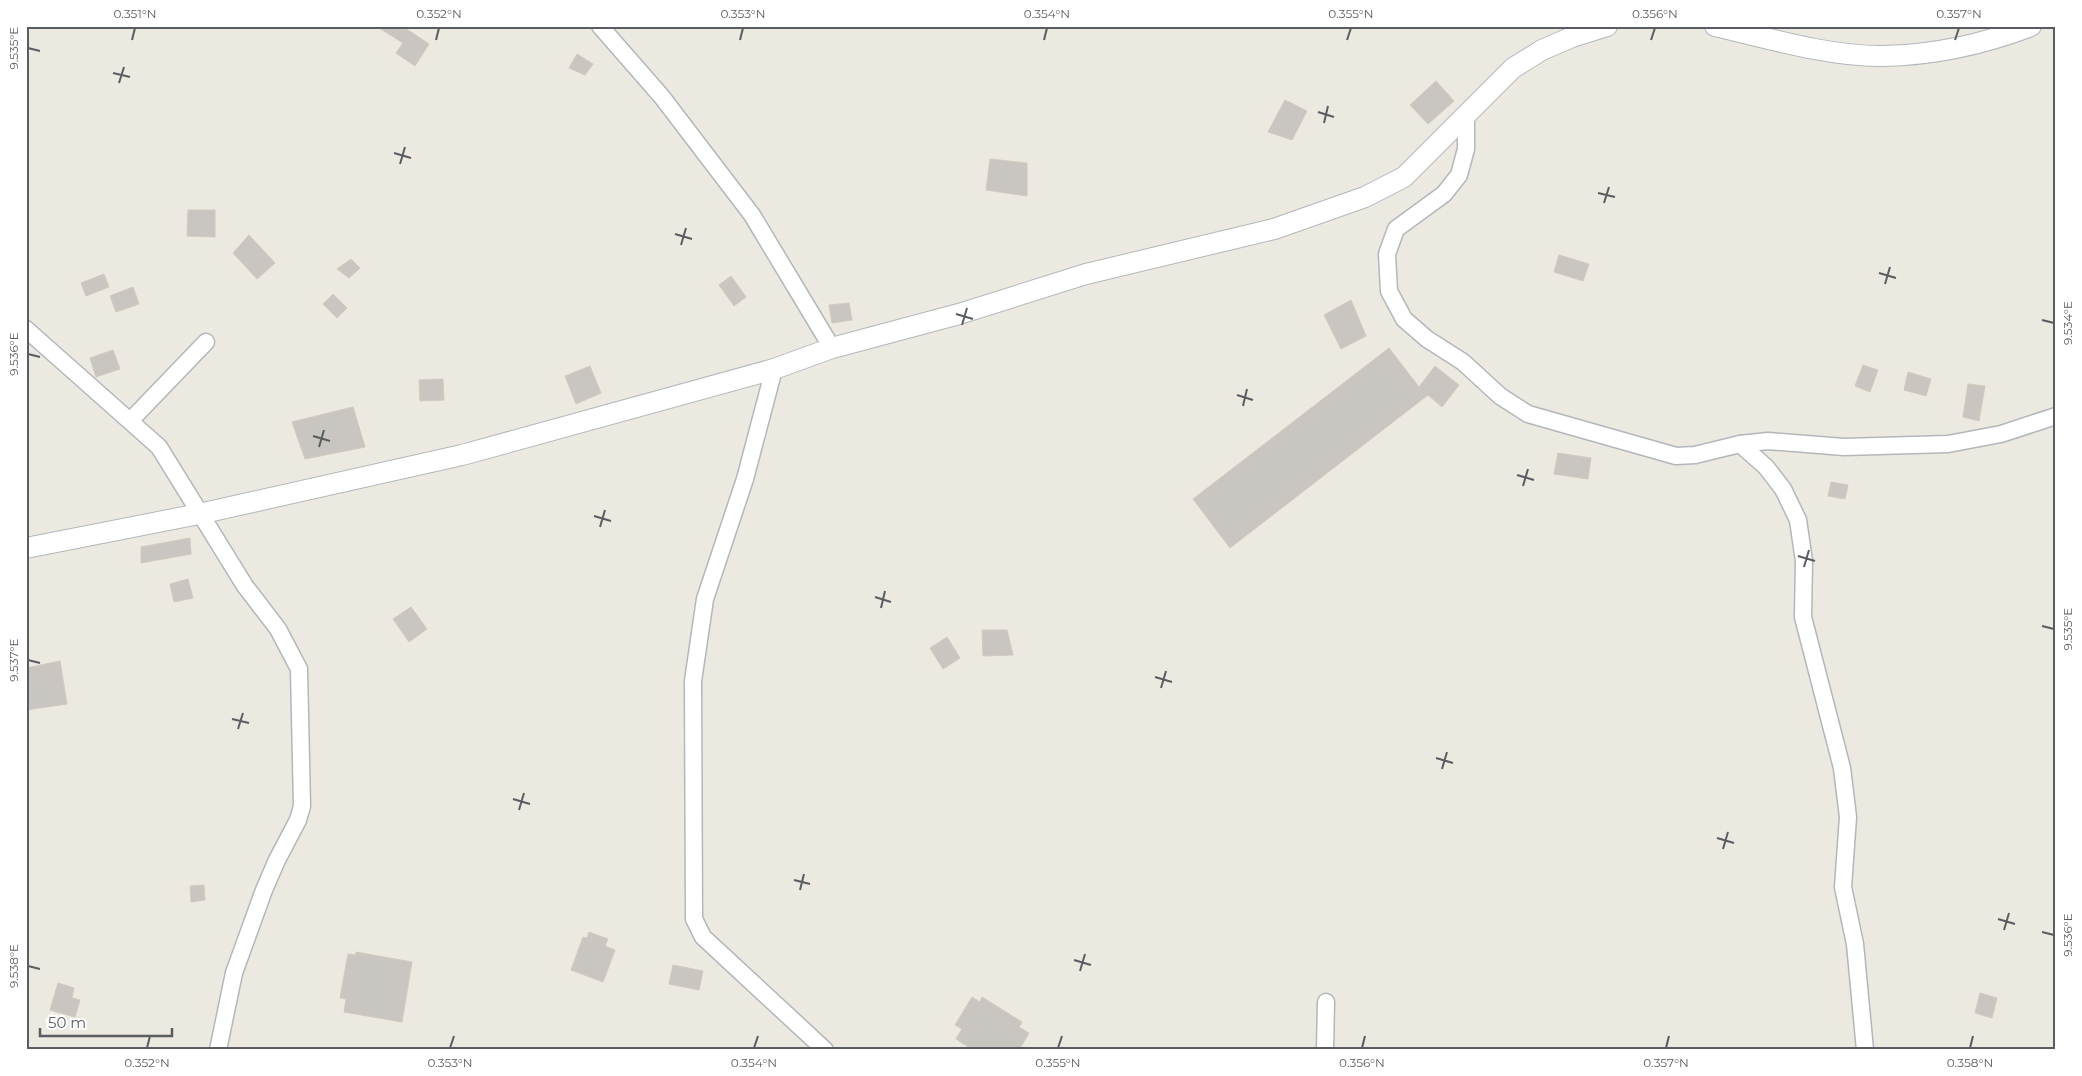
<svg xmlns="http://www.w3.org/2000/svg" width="2082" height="1076" font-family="Montserrat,sans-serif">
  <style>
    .building { fill: #c9c5c0; stroke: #d0cabf }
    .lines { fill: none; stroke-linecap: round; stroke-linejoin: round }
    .minor-casing { stroke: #b3b7bb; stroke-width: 19 }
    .tertiary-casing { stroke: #b3b7bb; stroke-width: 22 }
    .minor { stroke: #fff; stroke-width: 16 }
    .tertiary { stroke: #fff; stroke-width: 20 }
    .ticks { fill: none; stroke: #595d61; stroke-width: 2 }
    .neatline { fill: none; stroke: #595d61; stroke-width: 2 }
    .ticks-label { font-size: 12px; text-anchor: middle; fill: #595d61 }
  </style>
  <rect width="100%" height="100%" fill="#ece9e0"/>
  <g class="building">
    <path d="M376,26h26l27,18 -14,22 -19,-13 7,-10z"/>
    <path d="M577,54l16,10 -8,11 -16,-7z"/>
    <path d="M1436,81l18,20 -26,23 -18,-19z"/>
    <path d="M1285,100l22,11 -15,29 -24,-8z"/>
    <path d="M990,159l37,4v33l-41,-6z"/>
    <path d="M188,210h27v27l-28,-1z"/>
    <path d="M249,235l26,28 -18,16 -24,-26z"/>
    <path d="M1559,255l30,9 -6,17 -29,-9z"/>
    <path d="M351,259l9,9 -11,10 -12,-9z"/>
    <path d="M104,274l5,13 -23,9 -5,-13z"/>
    <path d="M731,276l15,21 -12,9 -15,-21z"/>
    <path d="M133,287l6,17 -23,8 -6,-16z"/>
    <path d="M333,294l14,14 -10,10 -14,-14z"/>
    <path d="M1351,300l15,36 -25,13 -17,-34z"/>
    <path d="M849,303l3,17 -20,3 -3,-18z"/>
    <path d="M1389,348l30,39 16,-21 24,19 -17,22 -14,-12 -198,153 -37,-49z"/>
    <path d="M113,350l7,19 -24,8 -6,-19z"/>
    <path d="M1863,365l15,5 -8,22 -15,-6z"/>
    <path d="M590,366l11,27 -25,11 -11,-28z"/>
    <path d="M1908,372l23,7 -5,17 -22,-6z"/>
    <path d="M443,379l1,21 -24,1 -1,-21z"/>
    <path d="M1968,384l17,2 -6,35 -16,-4z"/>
    <path d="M353,407l12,40 -60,12 -13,-37z"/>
    <path d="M1558,453l33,5 -3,21 -34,-5z"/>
    <path d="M1831,482l17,3 -3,14 -17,-3z"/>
    <path d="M190,538l1,16 -50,9v-16z"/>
    <path d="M188,579l5,19 -19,4 -4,-18z"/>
    <path d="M411,607l16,22 -18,13 -16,-23z"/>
    <path d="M982,630h25l6,25 -30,1z"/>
    <path d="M947,637l13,21 -17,11 -13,-21z"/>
    <path d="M60,661l7,43 -41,6v-42z"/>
    <path d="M204,885l1,15 -14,2 -1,-16z"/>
    <path d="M589,932l19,7 -3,7 10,4 -12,32 -32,-12 12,-33 4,1z"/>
    <path d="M356,952l56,10 -10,60 -58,-10 2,-13 -6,-1 8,-44 8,1z"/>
    <path d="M673,965l30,6 -4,19 -30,-6z"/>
    <path d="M58,983l16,5 -2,10 8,2 -5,17 -25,-7z"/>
    <path d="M1980,993l17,5 -5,20 -17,-5z"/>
    <path d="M972,997l8,5 2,-5 40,25 -3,5 10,6 -10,17h-46l-17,-11 6,-10 -7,-4z"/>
  </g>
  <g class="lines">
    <g class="minor-casing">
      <g id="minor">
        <path d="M600,26l62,71 90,118 80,133"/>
        <path d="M1466,114v35l-7,26 -15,19 -48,35 -9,25 2,37 15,28 23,20 36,23 37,34 28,18 148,42 19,-1 45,-11 28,-3 76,6 104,-3 53,-10 55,-18"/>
        <path d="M26,329l133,118 86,139 33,43 21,40 3,137 -4,14 -21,40 -13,30 -30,83 -16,77"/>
        <path d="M774,369l-29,110 -40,120 -12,82 1,238 9,18 122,113"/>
        <path d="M130,421l76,-79"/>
        <path d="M1740,444l26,23 17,22 15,31 6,41 -1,56 39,151 6,49 -5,70 12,57 10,106"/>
        <path d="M1325,1050l1,-48"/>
      </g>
    </g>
    <g class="tertiary-casing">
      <g id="tertiary">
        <path d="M1715,26c52,12 116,31 168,30 51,-1 101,-12 148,-30"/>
        <path d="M26,548l173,-34 263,-59 312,-86 58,-21 127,-34 127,-40 188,-45 91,-32 39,-20 109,-109 29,-18 30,-13 35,-11"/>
      </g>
    </g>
    <use href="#minor" class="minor"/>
    <use href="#tertiary" class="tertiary"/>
  </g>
  <path class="ticks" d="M132,40l3,-12M436,40l3,-12M740,40l3,-12M1044,40l3,-12M1347,40l4,-12M1651,40l4,-12M1955,40l4,-12M28,48l12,3M113,73l17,4M119,83l5,-16M1318,112l16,5M1324,123l4,-17M394,153l17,5M400,164l5,-17M1598,193l17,4M1604,203l5,-16M675,234l17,5M681,245l5,-17M1879,273l17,5M1885,284l5,-17M956,314l17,5M2042,320l12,3M962,325l5,-17M28,354l12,3M1237,395l16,5M1243,406l4,-17M313,436l17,5M319,447l5,-17M1517,475l17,5M1523,486l5,-17M594,516l17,5M600,527l5,-17M1798,556l17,5M1804,567l5,-17M875,597l16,5M881,608l4,-17M2042,626l12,3M28,660l12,3M1155,677l17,5M1161,688l5,-17M232,719l17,4M238,729l5,-16M1436,758l17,5M1442,769l5,-17M513,799l17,5M519,810l5,-17M1717,838l17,5M1723,849l5,-17M794,880l16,4M800,890l4,-16M1998,919l17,5M2004,930l5,-17M2042,932l12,3M1074,960l17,5M28,966l12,3M1080,971l5,-17M147,1048l3,-12M450,1048l4,-12M754,1048l4,-12M1058,1048l4,-12M1362,1048l3,-12M1666,1048l3,-12M1970,1048l3,-12"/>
  <rect width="2082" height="1076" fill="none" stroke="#ffffff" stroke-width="55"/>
  <path d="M40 1028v8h132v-8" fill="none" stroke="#595d61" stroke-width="2.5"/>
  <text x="48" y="1028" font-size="15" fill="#595d61" stroke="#ffffff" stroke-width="4" paint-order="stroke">50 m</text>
  <rect x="28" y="28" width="2026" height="1020" class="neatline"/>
  <g class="ticks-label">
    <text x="135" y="18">0.351°N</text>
    <text x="439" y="18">0.352°N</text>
    <text x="743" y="18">0.353°N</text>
    <text x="1047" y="18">0.354°N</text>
    <text x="1351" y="18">0.355°N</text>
    <text x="1655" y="18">0.356°N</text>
    <text x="1959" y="18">0.357°N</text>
    <text transform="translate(14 48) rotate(-90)" y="4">9.535°E</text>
    <text transform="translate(2068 323) rotate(-90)" y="4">9.534°E</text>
    <text transform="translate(14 354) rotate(-90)" y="4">9.536°E</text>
    <text transform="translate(2068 629) rotate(-90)" y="4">9.535°E</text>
    <text transform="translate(14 660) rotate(-90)" y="4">9.537°E</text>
    <text transform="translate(2068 935) rotate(-90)" y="4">9.536°E</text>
    <text transform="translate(14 966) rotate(-90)" y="4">9.538°E</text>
    <text x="147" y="1067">0.352°N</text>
    <text x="450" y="1067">0.353°N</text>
    <text x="754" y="1067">0.354°N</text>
    <text x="1058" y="1067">0.355°N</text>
    <text x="1362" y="1067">0.356°N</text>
    <text x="1666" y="1067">0.357°N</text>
    <text x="1970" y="1067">0.358°N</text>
  </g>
</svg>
